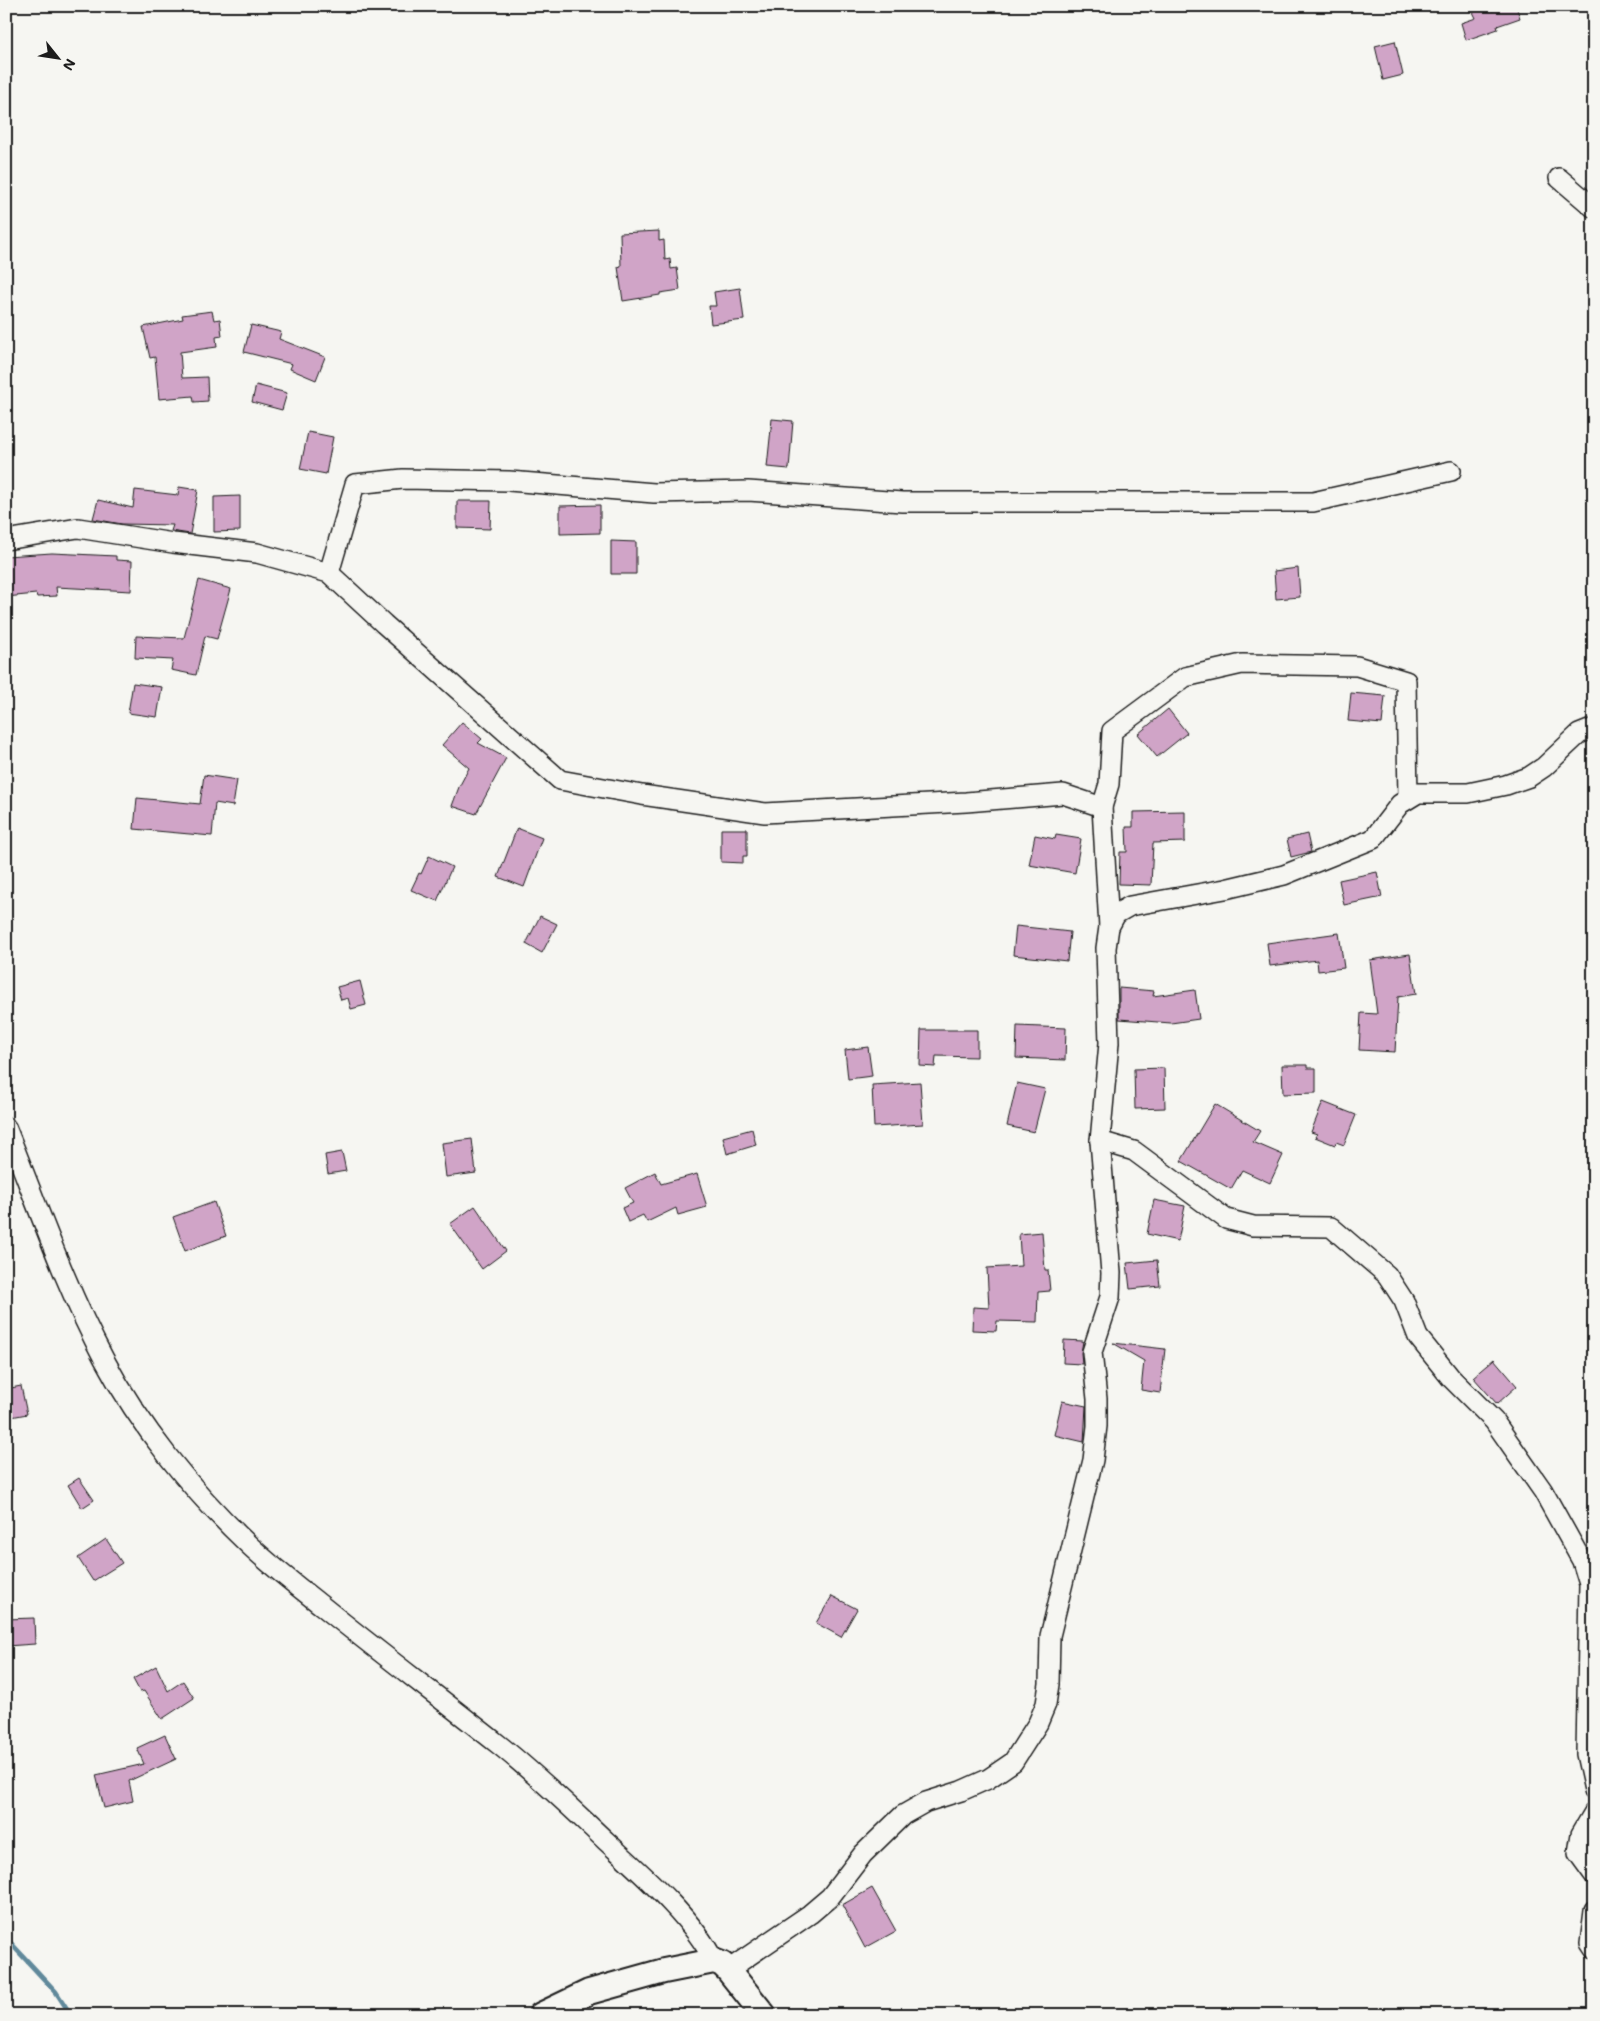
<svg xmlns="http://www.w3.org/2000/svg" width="1600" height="2021" font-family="Mali,sans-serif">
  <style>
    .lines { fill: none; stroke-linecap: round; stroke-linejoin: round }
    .stream { stroke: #60899b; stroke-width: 5 }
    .building { fill: #d0a4c7; stroke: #1c1c1c }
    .minor-casing { stroke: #1c1c1c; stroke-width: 22 }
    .tertiary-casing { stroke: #1c1c1c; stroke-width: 28 }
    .minor { stroke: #f6f6f2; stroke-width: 19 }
    .tertiary { stroke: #f6f6f2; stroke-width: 24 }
  </style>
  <rect width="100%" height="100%" fill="#f6f6f2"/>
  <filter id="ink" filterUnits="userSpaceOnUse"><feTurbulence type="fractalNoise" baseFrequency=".02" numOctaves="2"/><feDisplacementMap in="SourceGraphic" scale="10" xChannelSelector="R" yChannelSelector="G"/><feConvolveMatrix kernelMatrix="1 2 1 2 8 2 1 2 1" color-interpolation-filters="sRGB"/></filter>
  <g filter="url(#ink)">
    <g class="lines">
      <path class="stream" d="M6,1938l50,54 15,23"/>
    </g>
    <g class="building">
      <path d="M1489,6l3,5 16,-5h8l4,12 -23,8 1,3 -32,11 -5,-17 15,-5 -3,-6z"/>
      <path d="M1395,41l8,34 -20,5 -8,-34z"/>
      <path d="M659,231v10l5,-1 1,20 5,-1 1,10 6,-1 3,22 -20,3v2l-37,6 -5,-34 3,-1 -1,-33z"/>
      <path d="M740,288l4,32 -33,4 -2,-18h7l-2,-14z"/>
      <path d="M212,311l2,9 6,-1 2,17 -6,1 1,10 -37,5 2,26 25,-1 1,24 -14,1 -1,-6 -34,3 -4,-42 -5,1 -7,-31 40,-8 -1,-4z"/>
      <path d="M251,325l30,7 -2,7 46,18 -9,23 -26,-11 2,-5 -48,-12z"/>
      <path d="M256,385l31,8 -5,17 -30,-8z"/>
      <path d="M772,419l21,2 -4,48 -22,-2z"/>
      <path d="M308,432l25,5 -7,37 -26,-5z"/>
      <path d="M179,487l19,3 -8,44 -19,-3 2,-6 -51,-1 -29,-5 5,-19 35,8 2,-18 43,5z"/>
      <path d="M240,496v35l-26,1v-35z"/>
      <path d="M457,501h34l-1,28 -33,-1z"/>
      <path d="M600,505v28l-40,1v-28z"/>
      <path d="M611,541l25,1v32h-25z"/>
      <path d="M52,553l64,3v4l16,1 -1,30 -75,-4 1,9 -20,1 -1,-3 -30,3v-41z"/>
      <path d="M1298,568l2,29 -24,2 -2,-28z"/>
      <path d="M199,580l32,9 -14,50 -12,-3 -9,39 -25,-5 2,-10 -38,-2 1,-22 48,2z"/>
      <path d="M133,683l29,4 -5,30 -29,-4z"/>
      <path d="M1351,693l34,3 -3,28 -34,-3z"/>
      <path d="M1168,709l19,24 -30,24 -19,-23z"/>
      <path d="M462,722l20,17 -4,4 28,15 -30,56 -24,-8 7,-19 10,-19 -27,-23z"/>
      <path d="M204,775l33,5 -4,26 -18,-3 -3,33 -78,-7 3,-31 63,6z"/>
      <path d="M1185,811v31l-32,1 -2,42 -32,-1 1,-32h7l-1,-25h7v-15z"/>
      <path d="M517,828l25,10 -18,49 -26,-10z"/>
      <path d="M721,829h26v27h-4v7l-22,-1z"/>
      <path d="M1307,834l4,18 -20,5 -4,-18z"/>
      <path d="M1035,835l20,4 1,-4 25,4 -6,34 -46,-8z"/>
      <path d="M429,856l23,11 -15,34 -26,-11 8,-17 2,1z"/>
      <path d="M1377,872l5,25 -38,8 -5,-25z"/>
      <path d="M540,916l17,8 -15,29 -16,-9z"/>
      <path d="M1016,926l54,6 -3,29 -54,-6z"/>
      <path d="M1339,933l5,35 -26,3 -1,-11 -47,6 -3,-23z"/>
      <path d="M1410,954l6,40 -18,3 -3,55 -36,-2 2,-37 16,1 -7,-54z"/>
      <path d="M360,981l6,24 -15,4 -3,-11 -7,2 -4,-13z"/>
      <path d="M1119,988l35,3 -1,5 42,-6 4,29 -28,4 -52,-4z"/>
      <path d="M1017,1026l49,2 -1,32 -49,-2z"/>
      <path d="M921,1030h56v27l-41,-1 -1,11 -15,-1z"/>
      <path d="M868,1047l4,29 -24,3 -3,-29z"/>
      <path d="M1282,1065h25v3h9v25l-33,1z"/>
      <path d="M1164,1068l1,40 -30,1 -1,-40z"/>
      <path d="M920,1082l3,42 -49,3 -2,-42z"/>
      <path d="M1017,1083l28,6 -11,43 -27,-6z"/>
      <path d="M1323,1102l33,13 -12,30 -8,-3 -1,3 -20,-8 2,-3 -6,-2z"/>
      <path d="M1215,1104l45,27 -7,11 30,13 -13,28 -28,-13 -11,19 -50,-28z"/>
      <path d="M752,1129l4,16 -29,9 -4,-17z"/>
      <path d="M472,1139l4,34 -30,4 -4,-34z"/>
      <path d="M342,1152l4,19 -18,3 -3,-19z"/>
      <path d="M655,1172l6,12 36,-10 10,33 -29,8 -2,-7 -29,14 -4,-7 -15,7 -6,-14 11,-5 -8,-15z"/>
      <path d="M1154,1200l31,6 -7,35 -31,-7z"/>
      <path d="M214,1202l12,34 -41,15 -12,-34z"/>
      <path d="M475,1206l31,45 -24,18 -32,-45z"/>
      <path d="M1042,1232l3,38h3l2,21 -12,1 -1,30 -40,-1 -1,10 -24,-1 1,-23 16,1 -2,-40 34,-2 -2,-32z"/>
      <path d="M1157,1260l3,26 -30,3 -3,-26z"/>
      <path d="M1064,1340l19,1 -2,12 1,11 -19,-1z"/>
      <path d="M1113,1343l52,6 -5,44 -19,-3 3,-29z"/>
      <path d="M1494,1359l23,27 -20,18 -24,-27z"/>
      <path d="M21,1386l6,28 -21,4v-29z"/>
      <path d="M1062,1401l24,5 -2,36 -30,-7z"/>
      <path d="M79,1478l15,22 -12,8 -14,-23z"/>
      <path d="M106,1539l16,24 -29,18 -15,-23z"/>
      <path d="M832,1596l25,13 -16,28 -25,-14z"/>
      <path d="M34,1618l1,26 -29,2v-27z"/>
      <path d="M156,1666l12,25 15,-10 11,17 -32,21 -18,-28 -4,1 -7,-13z"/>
      <path d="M165,1735l11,24 -47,22 4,20 -29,7 -8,-33 48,-11 -7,-16z"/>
      <path d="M872,1888l24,43 -31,17 -23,-43z"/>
    </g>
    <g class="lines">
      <g class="minor-casing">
        <g id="minor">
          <path d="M1559,178l35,30"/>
          <path d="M6,540l72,-12 95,15 84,10 72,20 55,51 176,156 82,15 123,18 201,-11 97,-8 39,13 7,120"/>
          <path d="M329,573l26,-89 48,-5 106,2 145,12 94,-2 154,11h411l138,-31"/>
          <path d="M1102,807l7,-23 3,-53 73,-54 57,-13 115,2 49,15 2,117"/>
          <path d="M6,1127c31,77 59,159 98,232 36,68 89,133 144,185 23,22 49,42 73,61 58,47 118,92 177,139 38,30 73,64 108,97 36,33 86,76 108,120"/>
          <path d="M1100,1141l34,10 92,68 27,7 78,1 56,48 17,26 14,36 33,41 43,43 49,70 39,70 7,23 -3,170 8,36"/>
          <path d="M1594,1812l-13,22 -3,19 16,22"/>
          <path d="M1594,1911l-4,32 4,6"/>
          <path d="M728,1970l82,-56 20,-17 33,-43 40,-39 23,-13 35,-11 27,-12 25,-17 25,-39 8,-19 3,-20 1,-48 43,-176 4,-34v-27l-5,-47 18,-55 1,-24 -11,-132 9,-98 -3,-95 3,-21 7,-13 14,-8 95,-17 59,-14 89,-36 27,-35 18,-11h50l38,-8 23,-8 15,-10 35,-33 15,-6"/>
        </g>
      </g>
      <g class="tertiary-casing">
        <path id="tertiary" d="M541,2015l48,-23 75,-21 50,-10 8,3 6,6 36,45"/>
      </g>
      <use href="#minor" class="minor"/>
      <use href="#tertiary" class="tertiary"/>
    </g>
  </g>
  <rect width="1600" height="2021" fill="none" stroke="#f6f6f2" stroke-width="25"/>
  <rect x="12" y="12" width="1575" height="1996" fill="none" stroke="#1c1c1c" stroke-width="2" filter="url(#ink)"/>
  <g transform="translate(58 58) rotate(120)" stroke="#f6f6f2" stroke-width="4" paint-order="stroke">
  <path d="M0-4L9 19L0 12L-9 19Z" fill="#1c1c1c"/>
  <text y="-8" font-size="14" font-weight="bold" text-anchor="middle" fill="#1c1c1c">N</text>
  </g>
</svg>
